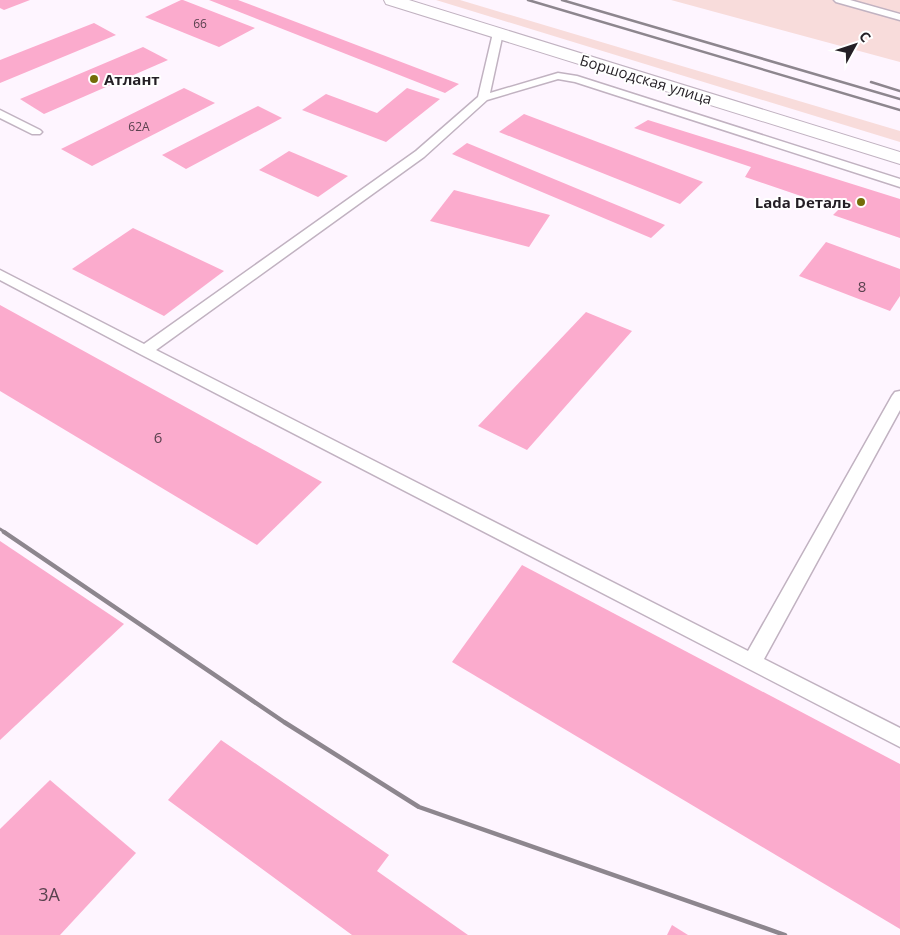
<svg xmlns="http://www.w3.org/2000/svg" width="900" height="935" font-family="'Open Sans',sans-serif">
  <style>
    .green { fill: #f8dcdb }
    .building { fill: #fbabcd }
    .lines { fill: none; stroke-linecap: round; stroke-linejoin: round }
    .service-casing { stroke: #c1b2c1; stroke-width: 3 }
    .tertiary-casing { stroke: #c1b2c1; stroke-width: 2 }
    .service { fill: #fff; fill-rule: evenodd }
    .tertiary { fill: #fff; fill-rule: evenodd }
    .rail-far2 { stroke: #8d868e; stroke-width: 2.5 }
    .rail-far1 { stroke: #8d868e; stroke-width: 3 }
    .rail { stroke: #8d868e; stroke-width: 4.5 }
    .poi-dot { fill: #736c09; stroke: #fff; stroke-width: 2 }
    .labels { text-anchor: middle; dominant-baseline: central; stroke-width: 4; stroke-linejoin: round; paint-order: stroke }
    .far-number-label { font-size: 12px; fill: #5a424f }
    .far-poi-label { font-size: 15px; font-weight: bold; fill: #241f25; stroke: #fff; text-anchor: start }
    .far-street-label { font-size: 15px; fill: #241f25; stroke: #fff }
    .number-label { font-size: 15px; fill: #5a424f }
    .near-number-label { font-size: 18px; fill: #5a424f }
  </style>
  <rect width="100%" height="100%" fill="#fef5ff"/>
  <g class="green">
    <path d="M436,0h24l440,131v11z"/>
    <path d="M671,0h229v62z"/>
  </g>
  <g class="building">
    <path d="M0,0h30l-26,10 -4,-2z"/>
    <path d="M181,0h2l72,28 -36,19 -74,-30z"/>
    <path d="M209,0h29l221,84 -14,9z"/>
    <path d="M94,23l22,12 -116,48v-23z"/>
    <path d="M143,47l25,13 -124,54 -24,-15z"/>
    <path d="M184,88l31,15 -123,63 -31,-17z"/>
    <path d="M407,88l33,11 -54,43 -84,-32 24,-16 51,19z"/>
    <path d="M258,106l24,12 -96,51 -24,-14z"/>
    <path d="M524,114l179,68 -23,22 -181,-72z"/>
    <path d="M648,120l252,79v39l-67,-23 6,-6 -94,-32 6,-10 -117,-39z"/>
    <path d="M467,143l198,82 -14,13 -199,-84z"/>
    <path d="M289,151l59,25 -30,21 -59,-27z"/>
    <path d="M454,190l96,25 -21,32 -99,-26z"/>
    <path d="M133,228l91,43 -60,45 -92,-47z"/>
    <path d="M826,242l74,27v27l-10,15 -91,-35z"/>
    <path d="M0,305l322,177 -65,63 -257,-154z"/>
    <path d="M586,312l46,19 -105,119 -49,-24z"/>
    <path d="M0,541l124,83 -124,116z"/>
    <path d="M522,565l378,199v165l-448,-267z"/>
    <path d="M221,740l168,115 -12,16 91,64h-116l-184,-135z"/>
    <path d="M50,780l86,73 -76,82h-60v-106z"/>
    <path d="M672,925l16,10h-21z"/>
  </g>
  <g class="lines">
    <g class="service-casing">
      <g id="service">
        <path d="M834,0h16l50,14v6l-64,-18z"/>
        <path d="M498,30l5,3 -13,60 68,-20 19,3 323,103v8l-325,-105 -17,-3 -71,21 -63,57 -268,193 592,301 144,-255 3,-4 5,-1v19l-136,249 136,69v19l-760,-393 -140,-74v-10l144,74 272,-193 62,-54 15,-64z"/>
        <path d="M0,110l40,20 2,2 -2,2h-8l-32,-16z"/>
      </g>
    </g>
    <g class="tertiary-casing">
      <path id="tertiary" d="M384,0h25l491,152v12l-514,-160z"/>
    </g>
    <use href="#service" class="service"/>
    <use href="#tertiary" class="tertiary"/>
    <g class="rail-far2">
      <path d="M528,0l372,110"/>
      <path d="M562,0l338,99"/>
      <path d="M871,82l29,9"/>
    </g>
    <path class="rail-far1" d="M0,529l6,4"/>
    <path class="rail" d="M4,532l280,190 135,85 366,128"/>
  </g>
  <g class="poi-dot">
    <circle cx="94" cy="79" r="5"/>
    <circle cx="861" cy="202" r="5"/>
  </g>
  <g class="labels">
    <g class="far-number-label">
      <text x="200" y="23">66</text>
      <text x="139" y="126">62А</text>
    </g>
    <g class="far-poi-label">
      <text x="104" y="79">Атлант</text>
      <text x="851" y="202" text-anchor="end">Lada Dеталь</text>
    </g>
    <g class="far-street-label">
      <text transform="translate(646 79) rotate(17)">Боршодская улица</text>
    </g>
    <g class="number-label">
      <text x="862" y="286">8</text>
      <text x="158" y="437">6</text>
    </g>
    <g class="near-number-label">
      <text x="49" y="894">3А</text>
    </g>
  </g>
  <g transform="translate(855 45) rotate(50)" stroke="#ffffff" stroke-width="4" paint-order="stroke">
  <path d="M0-4L9 19L0 12L-9 19Z" fill="#241f25"/>
  <text y="-8" font-size="14" font-weight="bold" text-anchor="middle" fill="#241f25">С</text>
  </g>
</svg>
